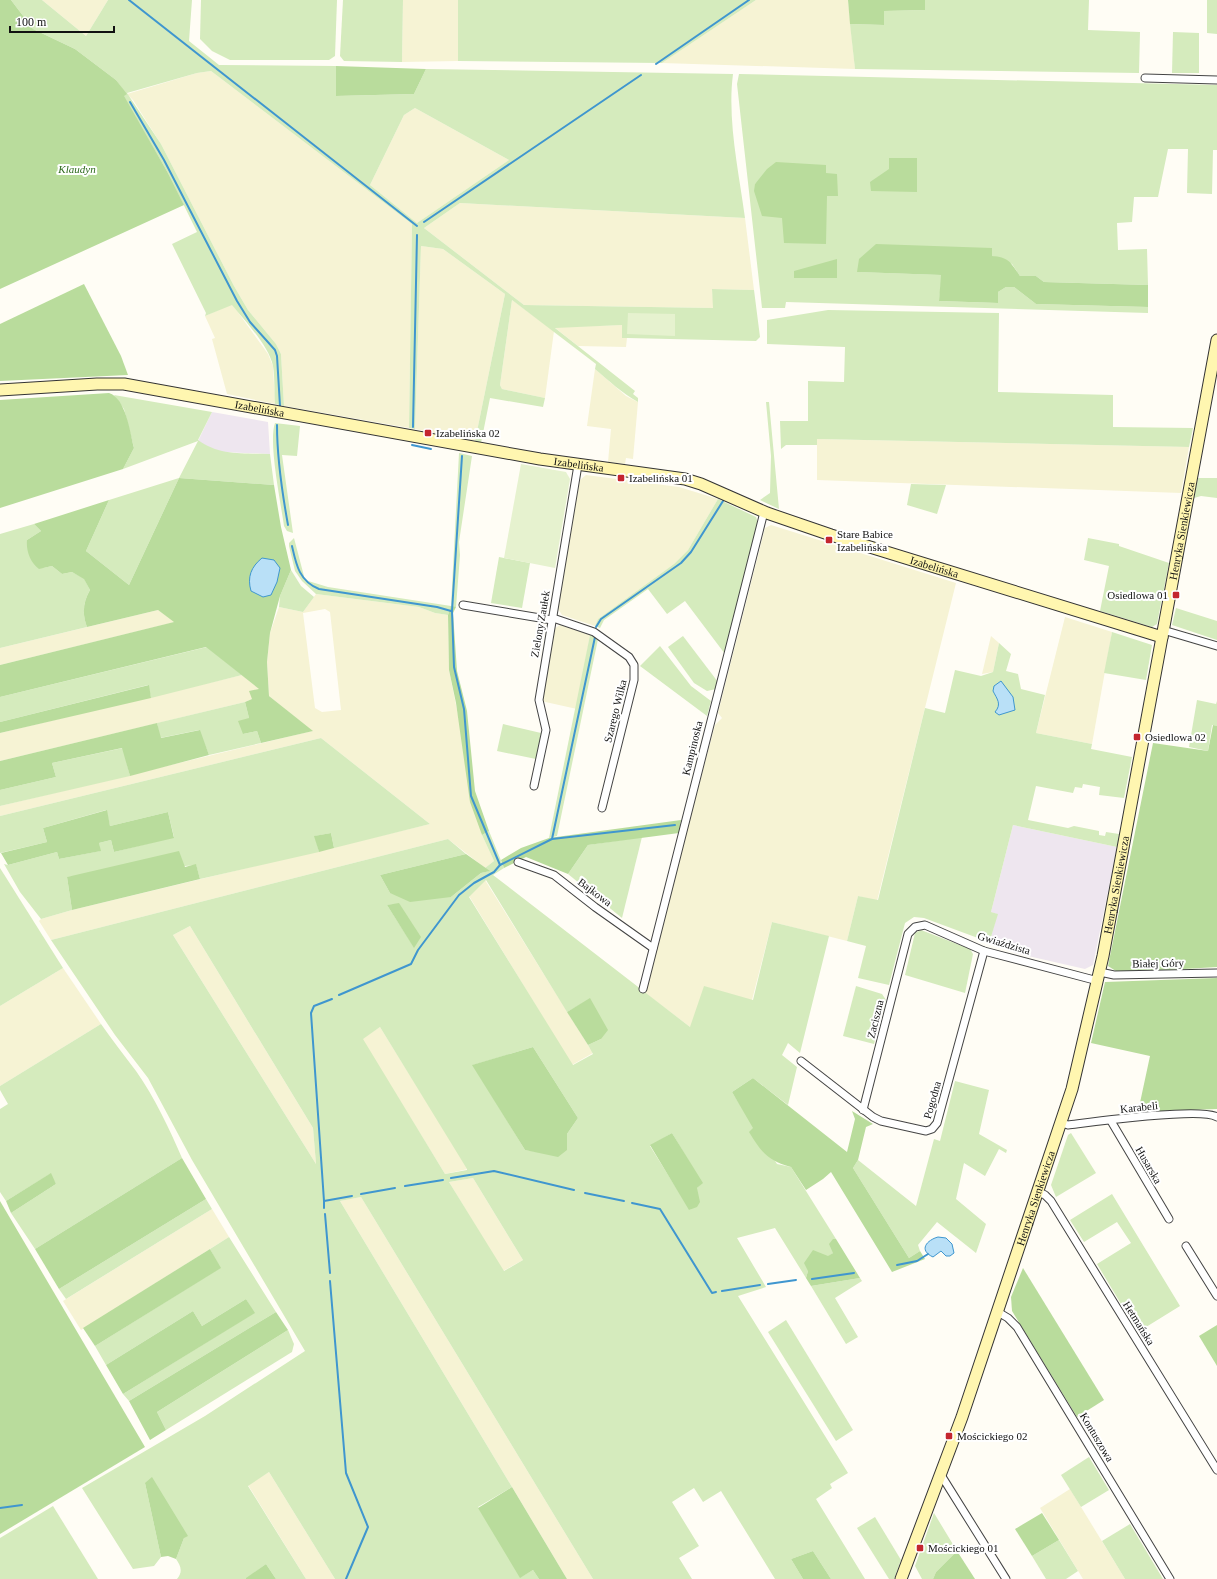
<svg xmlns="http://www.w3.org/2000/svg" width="1217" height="1579" font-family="'Times New Roman',serif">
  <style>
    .industrial { fill: #eee6ef }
    .farmland { fill: #f6f3d4; fill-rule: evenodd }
    .green { fill: #d5ebbd; fill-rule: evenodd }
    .forest { fill: #b9dc9c }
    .pitch { fill: #e6f2cf }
    .water { fill: #b9e0f7; stroke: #3f96cf }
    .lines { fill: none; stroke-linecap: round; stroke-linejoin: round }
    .stream { stroke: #3f96cf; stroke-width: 2 }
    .street-casing { stroke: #444; stroke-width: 9 }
    .secondary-casing { stroke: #333; stroke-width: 13 }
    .street { stroke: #fff; stroke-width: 7 }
    .secondary { stroke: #fff6b0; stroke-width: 11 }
    .poi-dot { fill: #c4262e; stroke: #fff; stroke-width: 1.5 }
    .labels { text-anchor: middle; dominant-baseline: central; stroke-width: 4; stroke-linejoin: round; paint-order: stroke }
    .park-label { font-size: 11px; font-style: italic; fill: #2f6b1f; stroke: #fff }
    .street-label { font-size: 11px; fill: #111; stroke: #fff }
    .poi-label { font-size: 11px; fill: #111; stroke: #fff; text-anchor: start }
  </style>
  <rect width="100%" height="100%" fill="#fffdf5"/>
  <g class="industrial">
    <path d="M212,412l56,10 2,32 -48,-2 -16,-5 -8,-6z"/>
    <path d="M1013,825l104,22 -24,118 -8,4 -70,-16 -21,-9 -3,-7 6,-23 -6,-2z"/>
  </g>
  <g class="farmland">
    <path d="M42,0h66l-22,36z"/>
    <path d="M403,0h55v61l-56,1z"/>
    <path d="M756,0h92l7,69 -193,-6z"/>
    <path d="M211,71l201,153 -3,204 -125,-22 -3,-52 -5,-10 -28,-34 -14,-24 -73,-142 -28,-44 -6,-6 70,-21z"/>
    <path d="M415,108l94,52 -92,63 -47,-38 34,-70z"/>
    <path d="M460,203l285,15 9,72 -42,-1 2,19 -190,-3 -100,-77z"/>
    <path d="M421,246l22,3 62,45 -30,147 -60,-12z"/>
    <path d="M512,300l42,31 -9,67 -43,-9 -2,-4z"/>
    <path d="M232,304l36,50 5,12 2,38 -48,-10 -15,-55 3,-1 -10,-22z"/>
    <path d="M623,325l-1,13h5l-1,9 -48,-1 -24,-19z"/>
    <path d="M595,369l31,27 12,6 -5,57 -7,-1 -1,6 -17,-2 3,-33 -24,-3z"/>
    <path d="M817,439l372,8 -8,46 -364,-13z"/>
    <path d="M586,475l93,12 39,12 -30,51 -14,14 -76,55 -3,7 -33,-11 -5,-8 23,-127z"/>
    <path d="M771,525l185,58 -79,318 -19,-5 -11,45 -75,-19 -20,78 -62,27 -46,-35 71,-267 7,-7 -4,-5 47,-185z"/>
    <path d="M316,594l103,13 16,6 13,2 1,55 33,165 12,26 -9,7 -37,-29 -397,101 -12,-19 2,-2 31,-9 358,-86 -109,-86 -321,78v-10l312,-75 -43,-35 -2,-34 3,-29 9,-26 24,5zM325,609l5,3 11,98 -19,2 -7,-4 -12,-95z"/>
    <path d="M158,610l17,12 -175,43v-17z"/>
    <path d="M1065,617l47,15 -20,112 -56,-11z"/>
    <path d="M560,625l30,10 -13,74 -36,-8 13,-72z"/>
    <path d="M991,636l8,7 -6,29 -11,2z"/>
    <path d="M242,675l18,14 -8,10 -7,3 -245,59v-28z"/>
    <path d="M485,880l108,173 -21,12 -103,-169z"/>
    <path d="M190,926l123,202 3,36 -143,-229z"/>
    <path d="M63,968l38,56 -101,62v-80z"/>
    <path d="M380,1027l88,142 -23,5 -83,-135z"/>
    <path d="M473,1178l50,82 -20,11 -54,-89z"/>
    <path d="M361,1197l232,382h-26l-55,-92 -172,-286z"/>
    <path d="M212,1209l17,28 -148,93 -18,-29z"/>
    <path d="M269,1472l66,107h-29l-58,-94z"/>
    <path d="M1070,1489l55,90h-42l-43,-71z"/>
  </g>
  <g class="green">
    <path d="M11,0h31l44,36 22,-36h84l-3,41 30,24 117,1 1,30 77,-2 12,-25 307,5c-6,46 6,98 12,144l-285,-15 -36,25 100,77 189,3 -1,-19 42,1 6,47 -4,4 -129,-3h-5v-13l-67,3 80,63 -2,3 5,4v4c-16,-9 -29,-21 -43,-33l1,-5 -84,-64 -12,85 2,4 43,9 -2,9 -53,-9 -9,45 -6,-2 30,-147 -62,-45 -22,-3 -6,183 -6,-1 3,-204 -201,-153 -14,2 -70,20 34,51 73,142 14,24 28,34 5,10 3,52 -9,-2c-1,-12 0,-26 -2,-38 -4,-20 -28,-45 -41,-61l-27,11 1,-3 -34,-69 25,-12 -29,-59 -45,-77 3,-2 -10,-14 -41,-31 -42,-20zM415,108l94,52 -92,63 -47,-38 34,-70z"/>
    <path d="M201,0h136l-2,56 -6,4h-99l-18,-9 -12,-12z"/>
    <path d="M343,0h60l-1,62 -58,-1 -4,-5z"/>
    <path d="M458,0h298l-94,63 -204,-2z"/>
    <path d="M925,0h164l-1,30 52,2 -1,41 -284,-4 -5,-45 33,1 1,-14 41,-1z"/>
    <path d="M1207,0h10v34l-10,-1z"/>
    <path d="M1173,32l26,1v40h-27z"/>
    <path d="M739,74l478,11v65h-4l-1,44 -25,-1 1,-44h-20l-10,48h-24l-2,25 -15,1 1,27 29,-1 1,36 -104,-3 -8,-6h-16l-8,-12 -20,-8v-8l-134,24 84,3 -3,26 59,2v-11l8,-5h8l22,17 112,3v6l-362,-11 -1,6h-23l-25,-224zM826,165v8l-71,11 4,-3z"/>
    <path d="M828,310l171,3 -1,79 115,3v32l80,1 -4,19 -372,-8v6h-31l-5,4 -1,-28h28v-40l36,1 1,-35 -78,-3v-24z"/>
    <path d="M114,395l98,17 -14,28c21,16 47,13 72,14l4,31 -95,-7 -50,107 -43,-34 23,-51 70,-22 19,-37 -75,28 11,-21 -10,-39z"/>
    <path d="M766,402h3l10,107 -19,-9 10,-7 1,-37z"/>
    <path d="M275,423l25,3 -3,30 -15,-1 11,78 -6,-2 -3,-5c-3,-22 -16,-84 -9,-103z"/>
    <path d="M459,453l13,3 -13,86 1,13 -4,52h-5l-3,8 -13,-2 -16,-6 -103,-13 -14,-13 -7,-10 -6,-25v-3l5,-5 11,42 23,7 123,19z"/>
    <path d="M1198,478h19v20l-16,-2 -7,2z"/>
    <path d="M911,484l35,1 -9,29 -30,-9z"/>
    <path d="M718,499l38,18 2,6 -33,131 -40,-53 -18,13 -19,-25 -44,31 -4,8 -5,-2 3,-7 76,-55 14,-14z"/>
    <path d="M34,524l7,7 -14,9 16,28 9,-2 10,8 10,-2 12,6 6,12c-7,12 -8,24 -3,37l-87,21v-114z"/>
    <path d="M1088,538l31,6v2l50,17 -12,61 -5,3 -52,-16 9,-45 -25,-6z"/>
    <path d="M499,557l31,6 -8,45 -31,-5z"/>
    <path d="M291,570l10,16 13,11 -11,15 -24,-5 1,-11z"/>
    <path d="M1176,608l41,13v19l-45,-15z"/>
    <path d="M1112,632l40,13 -6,35 -42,-7z"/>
    <path d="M590,635l8,4 -41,197 -8,2z"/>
    <path d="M683,636l35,46 -2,7 -9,2 -13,-8 -26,-36z"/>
    <path d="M999,643l12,11 -5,17 12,3 3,15 24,6 -9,38 56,11 -1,5 41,8 -8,41 -25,-3 1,-8 -17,-3 -1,4 -7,-1 -2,6 -37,-7 -8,34 40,8 6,-2 25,5v4l6,1 1,-4 13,2 -2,13 -104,-22 -22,87 7,2 -7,23 3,7 -70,-26 -10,-1 -9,6 -16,62 -31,-7 8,-32 -19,-5 11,-45 20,4 47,-192 20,5 10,-43 26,6 12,-4z"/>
    <path d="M660,646l31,40 20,15 -4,15 -67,-50z"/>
    <path d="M207,647l35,28 -91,23 -3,-13 -148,37v-25z"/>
    <path d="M1197,700l19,4 1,-3v25l-5,-1 -4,26 -19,-4z"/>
    <path d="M245,702l4,16 -6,16 14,-3 4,12 -52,12 -10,-25 -39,8 -3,-15z"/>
    <path d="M503,724l38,9 -5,26 -39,-8z"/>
    <path d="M321,738l109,86 -96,24 -3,-15 -16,3 4,16 -119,27 -4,-14 -129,12 5,33 -31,9 -21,-27 -16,-28 4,1 49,-13 2,7 41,-8 -1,-8 12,-3 3,12 60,-15 -6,-25 -58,14 -4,-16 -63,18 4,14 -47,11v-37z"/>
    <path d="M123,748l7,28 -130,30v-16l56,-13 -4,-14z"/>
    <path d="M489,831l15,37 -11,7 197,152 14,-41 49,14 19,-78 57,14 -29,117 -12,-10 -6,12 15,12 -9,38 -35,-27 -21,14 45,72 14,3 45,72h-3v14l-25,18 -2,7 -31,-50 -38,10 29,49 -28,9 110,177 -18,11 2,4 -16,11 49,80h-34l-18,-28 -22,8 12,20h-28l-54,-88 -18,11 -9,-14 -22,14 27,44 -20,12 13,21h-99l-232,-382 -21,4 172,286 -34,20 43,70 12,-7 6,9h-204l-66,-107 -21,14 58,93h-30l-10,-15 -20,15h-69c6,-7 4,-13 -1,-20l8,-21 -39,-55 16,74 -7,9 -21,3 -51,-81 123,-72 100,-65 -113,-191 -44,-82 -33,-43 -64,-95 397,-101 18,15 -86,21 10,18 61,4 30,-24 8,-2 -4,-3 9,-7 -12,-26zM486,880l81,132 23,-13 11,40 -13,6 5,9 -20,11 -104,-168zM399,904l15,43 -27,-42zM190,926l123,202 3,36 -143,-229zM380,1027l87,142v1l-22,4 -82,-135zM533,1047l45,71 -11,16 -28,18 -14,-2 -52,-85zM672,1133l30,50 -5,5 -7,22 -40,-64zM473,1178l50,82 -19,11 -55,-89z"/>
    <path d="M642,837l-20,81 -54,-44 20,-29z"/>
    <path d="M0,868l63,100 -63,38z"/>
    <path d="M921,930l49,19 3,5 -8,39 -60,-18 10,-42z"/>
    <path d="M856,986l26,8 4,6 -12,44 -31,-8z"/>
    <path d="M101,1024c11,16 23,31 35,47 19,27 33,57 46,87l-147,91 -24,-36 45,-29 -6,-10 -44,27 -6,-9v-83l8,-5 -8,-14v-4z"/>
    <path d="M955,1081l34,9 -10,44 28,16 -1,3 -7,-4 -14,27 -21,-13 -8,36 30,25 -10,29 -39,-31 -19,23 2,6 -11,7 -56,-90 5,-8 58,46 18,-67 6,2z"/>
    <path d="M1071,1133l25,40 -40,24 -5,-12 17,-50z"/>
    <path d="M1112,1194l68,112 -42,26 -41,-68 34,-21 -14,-21 -33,20 -14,-22z"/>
    <path d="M206,1199l6,10 -146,90 -7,-10z"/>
    <path d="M229,1237l47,75 -147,89 -6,-7 131,-81 -8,-14 -44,27 -9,-15 -87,54 -11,-19 125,-78 -10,-19z"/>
    <path d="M860,1278l2,3 -27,17 23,39 -12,7 -35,-58z"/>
    <path d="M786,1320l67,110 -17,11 -68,-109z"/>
    <path d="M288,1330l6,14 -2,8 -126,78 -9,-18z"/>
    <path d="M1089,1457l20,33 -28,17 -20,-32z"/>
    <path d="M53,1506l45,73h-98v-41z"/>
    <path d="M934,1513l23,38 -21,21 -3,7h-11l-7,-13z"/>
    <path d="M875,1517l26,43 -7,19h-5l-32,-51z"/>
    <path d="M1130,1524l33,55h-38l-23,-38z"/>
    <path d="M1059,1540l19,31 -12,8h-20l-14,-23z"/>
  </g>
  <g class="forest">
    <path d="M0,0h11l22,29 42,20 41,31 11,14 -3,2 44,77 16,32 -184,84z"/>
    <path d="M848,0h77v10l-41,1v14l-34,-1z"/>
    <path d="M336,66l90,3 -12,25 -78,2z"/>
    <path d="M889,158h28v34l-46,-1 -1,-9 19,-13z"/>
    <path d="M776,162l50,3v8l11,1 1,22h-11l-1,48 -42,-1 -2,-25 -20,-2 -8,-25 1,-7 12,-15z"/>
    <path d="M876,244l116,4v8c17,1 19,7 28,20h16l8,6 104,3v22l-112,-3 -22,-17h-8l-8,5v11l-59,-2 2,-26 -84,-3 2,-13z"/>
    <path d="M837,259v19h-43v-7z"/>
    <path d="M84,284l37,72 7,19 -128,6v-57z"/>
    <path d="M109,393c17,5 21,40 25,55l-11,21 -123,39v-108z"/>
    <path d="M179,478l95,7 7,42 10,43 -11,26 -10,37 -3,29 2,34 44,35 -52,12 -4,-12 -14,3 -5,-13 11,-3 -4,-16 7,-3 -3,-8 10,-2 -53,-42 -206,50v-32l174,-43 -16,-12 -71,17c-5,-13 -4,-25 3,-37l-6,-11 -12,-7 -10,2 -10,-8 -13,3c-9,-7 -13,-18 -12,-29l14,-9 -7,-7 75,-24 -23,51 43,34z"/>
    <path d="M451,606l5,1 -3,6 4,58 10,40 8,80 14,40 -7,4 -12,-33 -14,-99 -7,-33 -1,-55z"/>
    <path d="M149,685l2,13 -151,35v-11z"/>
    <path d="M157,723l4,15 39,-8 9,25 -79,21 -8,-28 -70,15 4,14 -56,13v-29z"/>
    <path d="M1213,725l4,1v241l-98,6 -11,-7 45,-223 55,8z"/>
    <path d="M107,810l3,16 58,-14 6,26 -60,14 -3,-12 -12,3 2,8 -42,8 -2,-7 -49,13 -7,-12 46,-11 -4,-14z"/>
    <path d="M681,820l-2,13 -91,12 -20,29 -42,-17 -22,11 -3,-8 20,-12 28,-10z"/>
    <path d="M331,833l3,15 -15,4 -5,-16z"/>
    <path d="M179,851l6,16 11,-3 4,15 -128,31 -5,-33z"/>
    <path d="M466,854l24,17 -9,2 -30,24 -41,5 -20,-9 -10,-18z"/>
    <path d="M399,903l22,34 -7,11 -27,-43z"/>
    <path d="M1217,978v131l-79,3 12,-56 -59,-13 14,-61z"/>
    <path d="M590,998l18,32 -7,9 -13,6 -21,-33z"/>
    <path d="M533,1047l45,71 -11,16v16l-9,7 -33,-7 -53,-85z"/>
    <path d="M753,1078l94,74 8,-33 -3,-8 21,13 -7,3 -8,33 -5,8 56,90 11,-7 5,8 -33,13 -61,-100 -8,7 -17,11 -15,-23c-23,-6 -30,-15 -42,-35l4,-4 -21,-36z"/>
    <path d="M672,1133l31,50 -6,5 3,14 -3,5 -8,3 -39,-65z"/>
    <path d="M182,1158l24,41 -147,90 -24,-40z"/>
    <path d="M51,1173l5,11 -45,29 -5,-12z"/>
    <path d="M0,1201l145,246 -145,87z"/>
    <path d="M833,1239h3l24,39 -49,8 -5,-8 2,-7 -4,-8 9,-13 15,6 5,-3 -4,-9z"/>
    <path d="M210,1249l11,19 -126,78 -12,-18z"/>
    <path d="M1023,1268l81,132 -27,17 -65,-106 -1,-14z"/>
    <path d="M246,1299l9,14 -132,81 -17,-29 87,-54 9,15z"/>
    <path d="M276,1312l12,18 -131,82 9,18 -16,10 -21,-39z"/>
    <path d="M1217,1325v41l-18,-30z"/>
    <path d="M152,1477l36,59 -4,2 -8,21 -8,-3 -7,1 -16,-74z"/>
    <path d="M512,1487l55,92h-28l-6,-9 -13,8 -42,-70z"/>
    <path d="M1042,1513l17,27 -27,16 -17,-27z"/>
    <path d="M813,1551l18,28h-28l-12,-20z"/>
    <path d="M957,1551l18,28h-42l3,-7z"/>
    <path d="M266,1564l10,15h-30v-1z"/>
  </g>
  <g class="pitch">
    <path d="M628,313l47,1v22l-48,-2z"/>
    <path d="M521,464l45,8 4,7 -15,89 -51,-10z"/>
  </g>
  <g class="water">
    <path d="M262,558l12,2 6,8 -3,14 -6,13 -8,2 -12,-6c-4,-14 0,-24 11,-33z"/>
    <path d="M1001,681l12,16 2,13 -16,5 -4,-3c7,-8 2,-13 -2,-21l1,-5z"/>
    <path d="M938,1237l8,1 6,6 2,9 -4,3h-4l-5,-5 -8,6c-15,-7 -6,-17 5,-20z"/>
  </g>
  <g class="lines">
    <g class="stream">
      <path d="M129,0l288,226"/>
      <path d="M656,64l93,-64"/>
      <path d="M130,102l34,58 73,141 13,21 25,28 2,6 3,50"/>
      <path d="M424,222l217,-147"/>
      <path d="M277,425c0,34 5,67 11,100"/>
      <path d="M413,427l4,-192"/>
      <path d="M412,445l19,4"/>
      <path d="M462,456l-10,155 2,56 10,42 7,87 29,69"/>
      <path d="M292,546c4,18 7,35 27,43l118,18 14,4"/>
      <path d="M596,627l5,-8 80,-56 10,-11 32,-51"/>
      <path d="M552,839l43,-202"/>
      <path d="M339,995l72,-31 7,-14 41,-55 15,-12 20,-11 6,-7 52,-26 123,-14"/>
      <path d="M451,1178l43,-7 80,19"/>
      <path d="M405,1186l38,-6"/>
      <path d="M585,1193l39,8"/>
      <path d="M361,1194l34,-6"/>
      <path d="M324,1201l-13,-188 3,-7 18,-7"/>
      <path d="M632,1203l28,6 52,84 4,-1"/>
      <path d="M324,1208v-7l28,-5"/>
      <path d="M325,1214l5,59"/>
      <path d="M897,1265l20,-4 11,-7"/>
      <path d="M812,1279l42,-6"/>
      <path d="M330,1281l16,192 22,54 -22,52"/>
      <path d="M768,1284l28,-4"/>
      <path d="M722,1291l38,-6"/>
      <path d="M0,1508l22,-3"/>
    </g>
    <g class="street-casing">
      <g id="street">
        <path d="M1145,78l72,2"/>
        <path d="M463,605l89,15"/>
        <path d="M553,618l41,14 35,25 5,8v15l-32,128"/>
        <path d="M1163,630l54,16"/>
        <path d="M534,786l12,-56 -7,-30 39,-235"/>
        <path d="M518,862l36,13 41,32 58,41"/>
        <path d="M1100,972l14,3 103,-2"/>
        <path d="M643,989l121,-477"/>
        <path d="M801,1061l72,56 8,4 45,10 6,-2 5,-6 47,-172"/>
        <path d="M863,1110l45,-176 7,-7 10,-2 59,26 114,30"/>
        <path d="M1111,1121l58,98"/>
        <path d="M1062,1123l6,2c25,-3 133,-18 149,-8"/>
        <path d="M1039,1192l6,3 6,6 166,269"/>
        <path d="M1186,1246l31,50"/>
        <path d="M998,1312l10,6 9,9 153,252"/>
        <path d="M941,1475l65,104"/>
      </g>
    </g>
    <g class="secondary-casing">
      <g id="secondary">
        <path id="s1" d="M0,390l97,-6h27l416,75 145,20 16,5 66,29 64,22 331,102"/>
        <path id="s2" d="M901,1579l61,-162 110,-328 31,-133 114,-616"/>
      </g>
    </g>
    <use href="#street" class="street"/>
    <use href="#secondary" class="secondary"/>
  </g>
  <g class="poi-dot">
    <rect x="424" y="429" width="8" height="8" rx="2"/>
    <rect x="617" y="474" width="8" height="8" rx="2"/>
    <rect x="825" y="536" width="8" height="8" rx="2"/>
    <rect x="1172" y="591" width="8" height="8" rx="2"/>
    <rect x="1133" y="733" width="8" height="8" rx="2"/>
    <rect x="945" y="1432" width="8" height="8" rx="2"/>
    <rect x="916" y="1544" width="8" height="8" rx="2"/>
  </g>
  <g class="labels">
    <g class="park-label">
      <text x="77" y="169">Klaudyn</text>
    </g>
    <g class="street-label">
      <text stroke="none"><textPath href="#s1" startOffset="262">Izabelińska</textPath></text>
      <text stroke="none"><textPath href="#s1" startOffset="586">Izabelińska</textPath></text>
      <text stroke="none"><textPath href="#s2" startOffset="1088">Henryka Sienkiewicza</textPath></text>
      <text stroke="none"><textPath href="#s1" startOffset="958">Izabelińska</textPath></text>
      <text transform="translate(540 624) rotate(-80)">Zielony Zaułek</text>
      <text transform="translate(615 711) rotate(-76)">Szarego Wilka</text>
      <text transform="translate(692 748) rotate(-76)">Kampinoska</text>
      <text stroke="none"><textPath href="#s2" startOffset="728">Henryka Sienkiewicza</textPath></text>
      <text transform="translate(595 892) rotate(37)">Bajkowa</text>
      <text transform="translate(1004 943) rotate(17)">Gwiaździsta</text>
      <text transform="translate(1158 963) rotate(-1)">Białej Góry</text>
      <text transform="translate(875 1019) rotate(-76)">Zaciszna</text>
      <text transform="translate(932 1100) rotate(-74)">Pogodna</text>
      <text transform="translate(1139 1107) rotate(-6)">Karabeli</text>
      <text transform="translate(1149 1165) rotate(60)">Husarska</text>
      <text stroke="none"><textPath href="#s2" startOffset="404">Henryka Sienkiewicza</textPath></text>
      <text transform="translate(1139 1323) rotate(58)">Hetmańska</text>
      <text transform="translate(1097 1437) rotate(59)">Kontuszowa</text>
    </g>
    <g class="poi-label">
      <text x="436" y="433">Izabelińska 02</text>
      <text x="629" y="478">Izabelińska 01</text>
      <text x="837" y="534">Stare Babice<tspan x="837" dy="13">Izabelińska</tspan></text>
      <text x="1168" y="595" text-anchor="end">Osiedlowa 01</text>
      <text x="1145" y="737">Osiedlowa 02</text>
      <text x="957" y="1436">Mościckiego 02</text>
      <text x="928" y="1548">Mościckiego 01</text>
    </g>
  </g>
  <path d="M10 26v6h104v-6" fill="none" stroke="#111111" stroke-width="2"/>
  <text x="16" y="26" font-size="12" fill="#111111" stroke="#ffffff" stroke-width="3" paint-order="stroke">100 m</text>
</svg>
